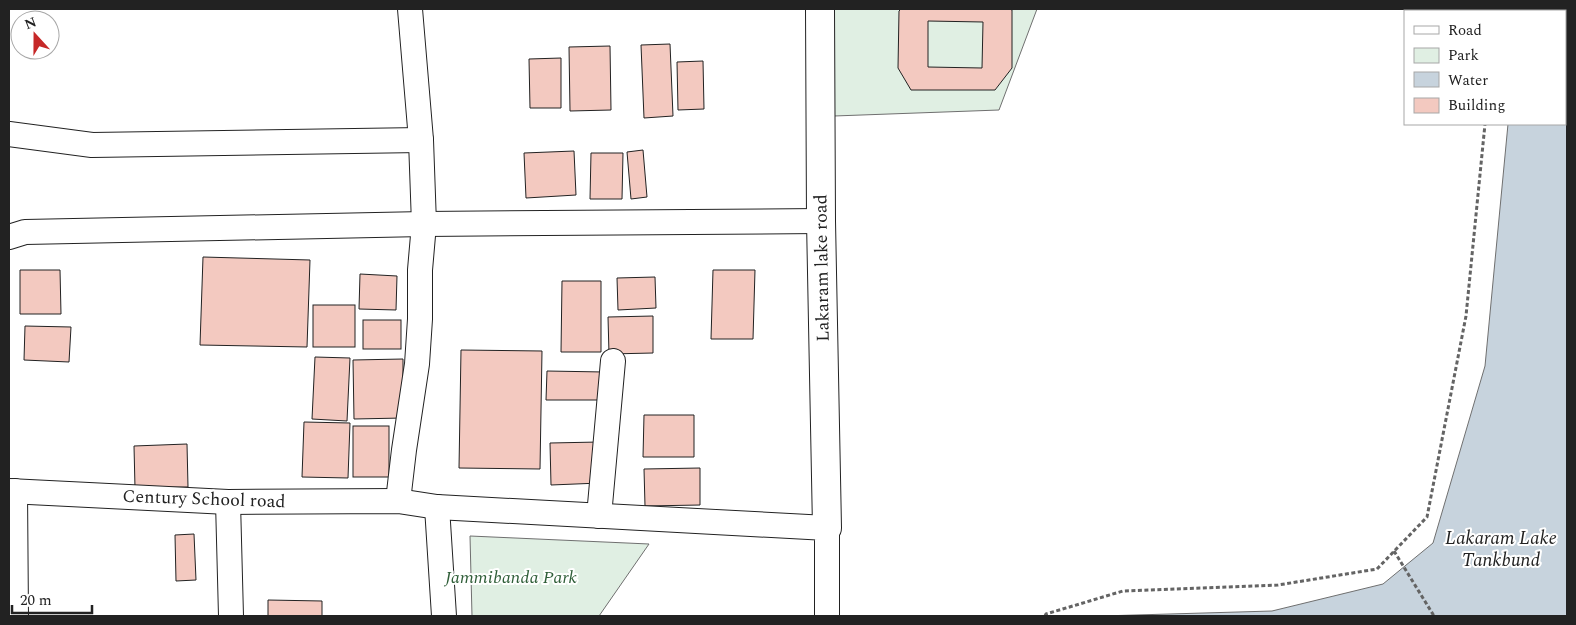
<svg xmlns="http://www.w3.org/2000/svg" width="1576" height="625" font-family="Spectral,serif">
  <style>
    .green { fill: #e0efe3; stroke: #6f6f6f }
    .water { fill: #c7d3dd; stroke: #6f6f6f }
    .building { fill: #f3c9c0; stroke: #222; fill-rule: evenodd }
    .lines { fill: none; stroke-linecap: round; stroke-linejoin: round }
    .minor-casing { stroke: #222; stroke-width: 26 }
    .tertiary-casing { stroke: #222; stroke-width: 30 }
    .path { stroke: #646464; stroke-width: 3; stroke-dasharray: 4 2.5; stroke-linecap: butt }
    .minor { stroke: #fff; stroke-width: 24 }
    .tertiary { stroke: #fff; stroke-width: 28 }
    .labels { text-anchor: middle; dominant-baseline: central; stroke-width: 4; stroke-linejoin: round; paint-order: stroke }
    .street-label { font-size: 18px; fill: #222; stroke: #fff }
    .park-label { font-size: 18px; font-style: italic; fill: #2f5e38; stroke: #fff }
    .water-label { font-size: 19px; font-style: italic; fill: #222; stroke: #fff }
  </style>
  <rect width="100%" height="100%" fill="#fff"/>
  <g class="green">
    <path d="M827,9h210l-38,101 -165,6z"/>
    <path d="M470,536l179,8 -50,72h-127z"/>
  </g>
  <path class="water" d="M1518,9h49v607h-466l171,-5 111,-27 50,-41 52,-177 23,-242h57v-113h-47z"/>
  <g class="building">
    <path d="M901,9h109l2,1v58l-17,22h-84l-13,-22 1,-57zM928,21l55,1 -1,46 -54,-1z"/>
    <path d="M670,44l3,72 -29,2 -3,-73z"/>
    <path d="M610,46l1,64 -41,1 -1,-64z"/>
    <path d="M561,58v50h-31l-1,-49z"/>
    <path d="M703,61l1,48 -26,1 -1,-48z"/>
    <path d="M643,150l4,47 -16,2 -4,-47z"/>
    <path d="M574,151l2,44 -50,3 -2,-45z"/>
    <path d="M591,153h32l-1,46h-32z"/>
    <path d="M203,257l107,3 -3,87 -107,-2z"/>
    <path d="M20,270h40l1,44h-41z"/>
    <path d="M713,270h42l-2,69h-42z"/>
    <path d="M360,274l37,2 -1,34 -37,-1z"/>
    <path d="M655,277l1,31 -38,2 -1,-32z"/>
    <path d="M562,281h39v71h-40z"/>
    <rect x="313" y="305" width="42" height="42"/>
    <path d="M653,316v37l-44,1 -1,-37z"/>
    <rect x="363" y="320" width="38" height="29"/>
    <path d="M25,326l46,1 -2,35 -45,-2z"/>
    <path d="M461,350l81,1 -2,118 -81,-1z"/>
    <path d="M315,357l35,1 -3,63 -35,-2z"/>
    <path d="M403,359v59l-49,1 -1,-59z"/>
    <path d="M547,371l57,1 -1,28h-57z"/>
    <path d="M644,415h50v42h-51z"/>
    <path d="M304,422l46,1 -2,55 -46,-1z"/>
    <rect x="353" y="426" width="36" height="51"/>
    <path d="M599,442l1,41 -49,2 -1,-42z"/>
    <path d="M187,444l1,43 -53,1 -1,-42z"/>
    <path d="M700,468v37l-55,1 -1,-37z"/>
    <path d="M194,534l2,46 -20,1 -1,-46z"/>
    <path d="M268,600l54,1v15h-54z"/>
  </g>
  <g class="lines">
    <g class="minor-casing">
      <g id="minor">
        <path d="M9,134l83,11 329,-5"/>
        <path d="M9,237l16,-5 399,-8 397,-3"/>
        <path d="M9,491l219,11 170,-1 39,6 390,21v88"/>
        <path d="M15,491l1,125"/>
        <path d="M398,501l6,-51 13,-86 3,-45v-49l4,-46 -3,-84 -11,-131"/>
        <path d="M228,502l3,114"/>
        <path d="M437,507l7,109"/>
        <path d="M599,516l14,-155"/>
      </g>
    </g>
    <g class="tertiary-casing">
      <path id="tertiary" d="M820,9l1,212 6,307"/>
    </g>
    <g class="path">
      <path d="M1496,11v-2"/>
      <path d="M1394,551l40,65"/>
      <path d="M1045,616l1,-2 77,-23 155,-6 99,-16 50,-52 39,-201 19,-192"/>
    </g>
    <use href="#minor" class="minor"/>
    <use href="#tertiary" class="tertiary"/>
  </g>
  <g class="labels">
    <g class="street-label">
      <text transform="translate(822 268) rotate(-91)">Lakaram lake road</text>
      <text transform="translate(204 499) rotate(2)">Century School road</text>
    </g>
    <g class="park-label">
      <text x="511" y="577">Jammibanda Park</text>
    </g>
    <g class="water-label">
      <text x="1501" y="538">Lakaram Lake<tspan x="1501" dy="22">Tankbund</tspan></text>
    </g>
  </g>
  <rect width="1576" height="625" fill="none" stroke="#222222" stroke-width="20"/>
  <rect x="1404" y="10" width="162" height="115" fill="#ffffff" stroke="#a7a7a7"/>
  <rect x="1414" y="26" width="25" height="8" fill="#ffffff" stroke="#a7a7a7"/>
  <text x="1448" y="35" font-size="15" fill="#222222">Road</text>
  <rect x="1414" y="48" width="25" height="15" fill="#e0efe3" stroke="#a7a7a7"/>
  <text x="1448" y="60" font-size="15" fill="#222222">Park</text>
  <rect x="1414" y="72" width="25" height="15" fill="#c7d3dd" stroke="#a7a7a7"/>
  <text x="1448" y="85" font-size="15" fill="#222222">Water</text>
  <rect x="1414" y="98" width="25" height="15" fill="#f3c9c0" stroke="#a7a7a7"/>
  <text x="1448" y="110" font-size="15" fill="#222222">Building</text>
  <g transform="translate(35 35) rotate(339)"><circle r="24" fill="#ffffff" stroke="#a7a7a7"/>
  <path d="M0-4L9 19L0 12L-9 19Z" fill="#c62828"/>
  <text y="-8" font-size="14" font-weight="bold" text-anchor="middle" fill="#222222">N</text>
  </g>
  <path d="M12 605v8h80v-8" fill="none" stroke="#222222" stroke-width="2.5"/>
  <text x="20" y="605" font-size="15" fill="#222222" stroke="#ffffff" stroke-width="4" paint-order="stroke">20 m</text>
</svg>
